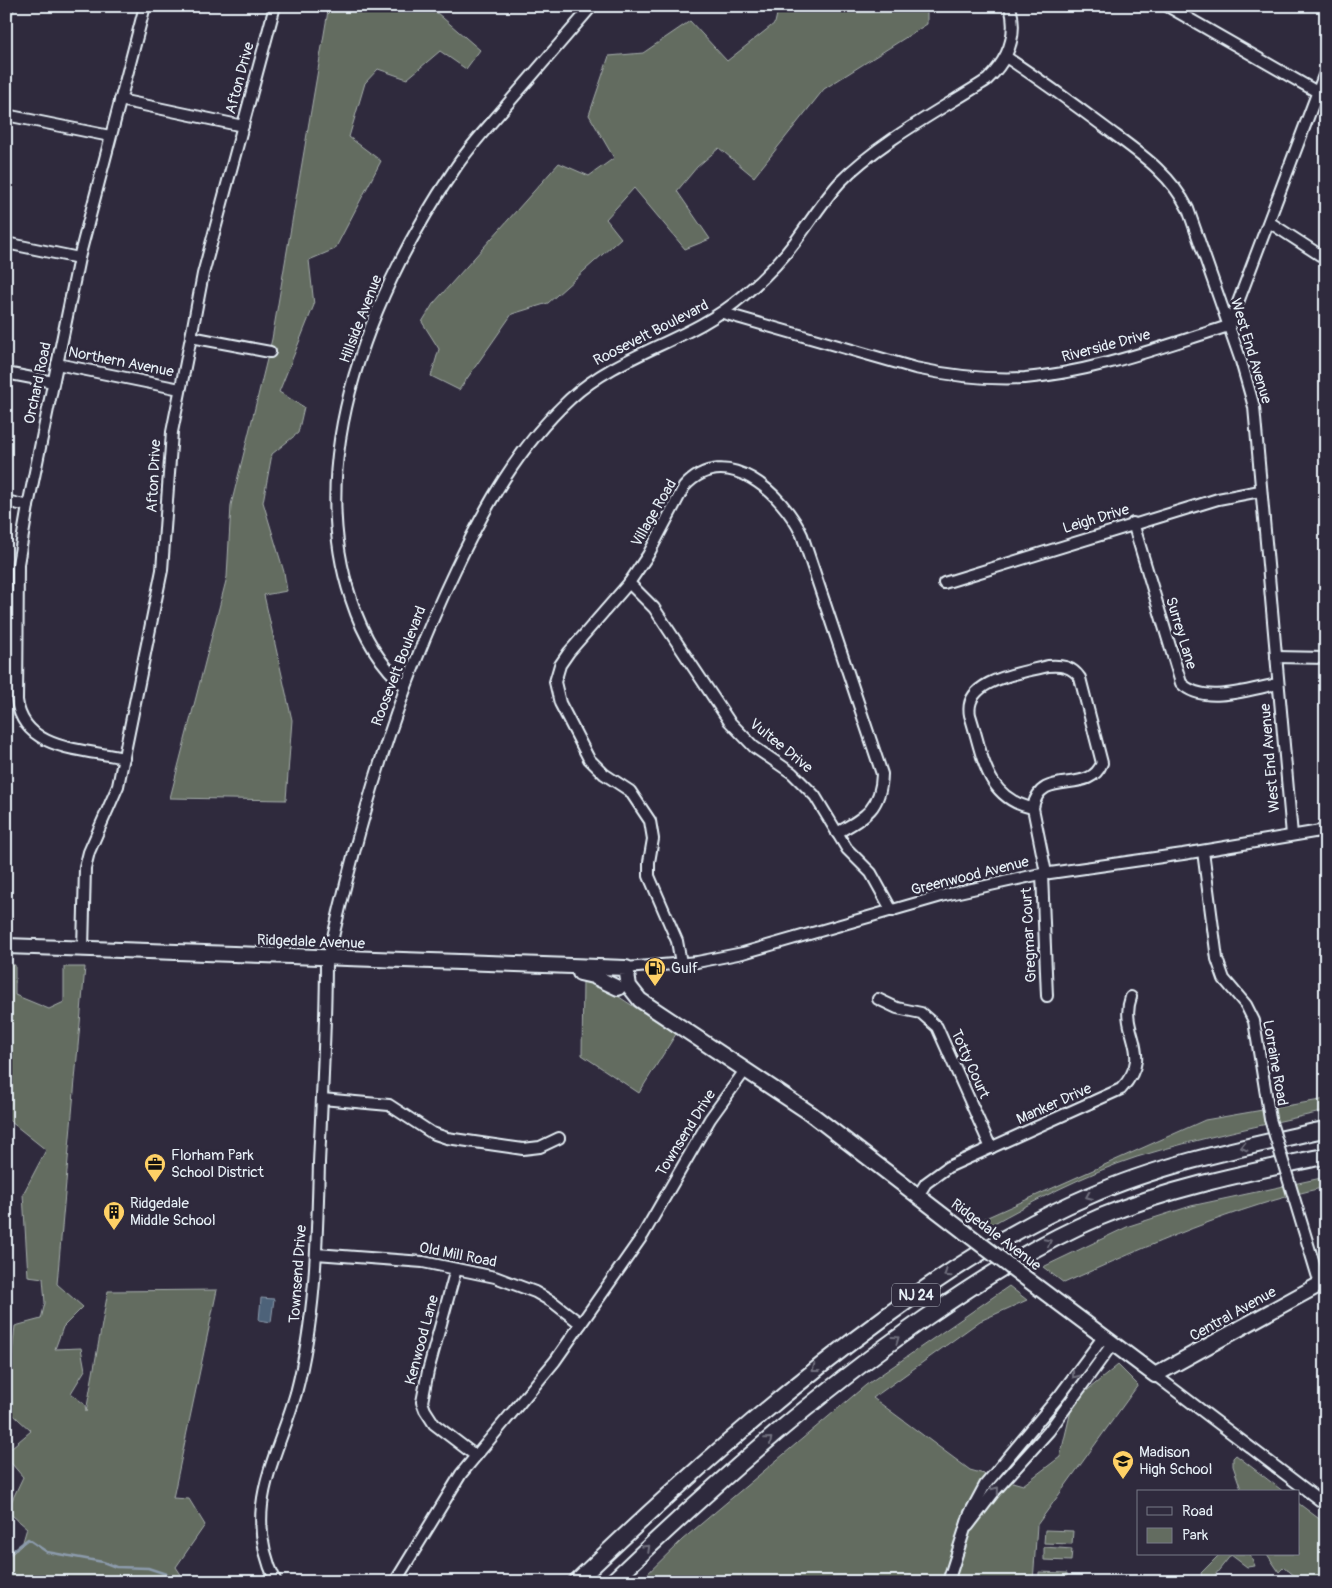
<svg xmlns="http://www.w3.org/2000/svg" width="1332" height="1588" font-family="Pangolin,sans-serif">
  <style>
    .green { fill: #636c60; stroke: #a6aeac }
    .water { fill: #4e6279; stroke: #8c9bac }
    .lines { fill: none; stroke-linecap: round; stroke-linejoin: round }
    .stream { stroke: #8c9bac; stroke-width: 2.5 }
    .minor-casing { stroke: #e8f1f8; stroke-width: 14 }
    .major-casing { stroke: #e8f1f8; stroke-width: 18 }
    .highway-casing { stroke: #e8f1f8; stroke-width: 19 }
    .minor { stroke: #2f2a3d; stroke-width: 10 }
    .major { stroke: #2f2a3d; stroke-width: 14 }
    .highway { stroke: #2f2a3d; stroke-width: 15 }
    .minor-bridge-casing { stroke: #e8f1f8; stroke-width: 14; stroke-linecap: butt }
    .major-bridge-casing { stroke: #e8f1f8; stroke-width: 18; stroke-linecap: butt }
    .minor-bridge { stroke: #2f2a3d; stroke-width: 10 }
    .major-bridge { stroke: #2f2a3d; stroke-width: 14 }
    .oneway { stroke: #70707e }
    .labels { text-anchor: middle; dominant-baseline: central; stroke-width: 5; stroke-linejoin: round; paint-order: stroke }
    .shield { fill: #2f2a3d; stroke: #b0b5c0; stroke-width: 1 }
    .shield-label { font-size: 14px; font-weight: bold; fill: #e8f1f8 }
    .street-label { font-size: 15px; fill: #e8f1f8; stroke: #2f2a3d }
    .poi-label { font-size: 15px; fill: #e8f1f8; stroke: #2f2a3d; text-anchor: start }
  </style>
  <rect width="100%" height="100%" fill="#2f2a3d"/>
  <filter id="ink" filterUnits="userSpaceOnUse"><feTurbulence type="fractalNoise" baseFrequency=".02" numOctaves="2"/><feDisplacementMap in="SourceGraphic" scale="10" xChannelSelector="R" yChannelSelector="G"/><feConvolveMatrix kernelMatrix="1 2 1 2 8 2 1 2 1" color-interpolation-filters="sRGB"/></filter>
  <g filter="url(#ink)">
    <g class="green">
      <path d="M359,6h83l-6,6 44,38 -14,19 -26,-18 -33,28 -29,-10 -13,14 -16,54 32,24 -46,88 -26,11 5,45 -35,87 25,15 -6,26 -26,21 -9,48 21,70 3,19 -23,4 28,125 -6,80 -116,-2 57,-221 4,-72 41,-166 56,-328z"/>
      <path d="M774,6h153v18l-103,65 -70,88 -35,-29 -22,19 -20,24 33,48 -25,10 -51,-61 -28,31 15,19 -73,65 -36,11 -53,76 -28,-14 8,-27 -17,-27 11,-18 126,-141 30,13 25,-18 -25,-43 20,-59 34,-3 47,-32 37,40 48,-38 3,-13z"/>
      <path d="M6,964l9,1v30l34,14 15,-7v-35h21l-28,317 26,23 -20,20 -8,22 26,-1 4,22 -14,23 14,12 1,7 22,-121 109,-1 -44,208 16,1 16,26 -29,42 10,15h-180v-23l16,-14 5,-17 -20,-17 16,-34 -17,-20v-5l25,-21 -25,-23 9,-82 26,-7 4,-16 -2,-25 -15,-2 -5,-82 23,-44 -40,-32z"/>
      <path d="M583,980h10l83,54 -37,59 -57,-38z"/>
      <path d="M1326,1099v12c-63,14 -127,27 -189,46 -52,17 -101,43 -148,69l-8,-6 224,-100z"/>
      <path d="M1326,1177v10c-92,20 -176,58 -262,96l-21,-16 86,-41 62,-20z"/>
      <path d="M1009,1286l18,14 -47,21 -107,77 97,72 53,15 37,-28 13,-55 45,-37 20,20 -101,140 -4,57h-394l43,-42 184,-155z"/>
      <path d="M1236,1455l48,37h-42l-9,-26v-8z"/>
      <path d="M1298,1503l28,21v58h-24l-18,-15 -5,5 -12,-18h31z"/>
      <path d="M1045,1530l28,1 -1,13 -28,-1z"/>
      <path d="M1044,1547l28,2 -1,12 -27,-1z"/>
      <path d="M1220,1554h30l5,12 -8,1 -16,-12 -16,20 2,2 -4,5h-5l-6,-5 -1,-4z"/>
      <path d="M1039,1572l28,1v9h-28z"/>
    </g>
    <path class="water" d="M261,1298l13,1 -3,23 -12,-2z"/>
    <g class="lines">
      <path class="stream" d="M6,1556l22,-17 19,13 56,10 13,5 32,1 18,6 1,8"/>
      <g class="minor-casing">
        <g id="minor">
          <path d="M1167,6l159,91"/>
          <path d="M6,13l2,-7"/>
          <path d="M1006,57c33,22 65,45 97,69 33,25 66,45 85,83l53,152 13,46 38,428"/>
          <path d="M120,100l123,26"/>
          <path d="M6,115l104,21"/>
          <path d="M1269,222l57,37"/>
          <path d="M6,243l73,15"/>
          <path d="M723,313l192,55c37,8 73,12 110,10 70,-6 138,-32 204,-52l97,-256"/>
          <path d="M191,337l79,15"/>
          <path d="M57,364l123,25"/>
          <path d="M6,373l47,9"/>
          <path d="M6,501l22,5"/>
          <path d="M1133,523l48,160c22,23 69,6 97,1"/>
          <path d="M629,583l25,25 75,113 25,26 38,26 23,23 32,53 24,24 21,38"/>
          <path d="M944,583l274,-84 42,-8"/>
          <path d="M1276,657l50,1"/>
          <path d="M1048,666c13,-1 24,0 32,12l22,85c-13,34 -62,3 -69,45 -48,-9 -50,-53 -63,-93 -7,-36 53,-42 78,-49z"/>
          <path d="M406,687c-28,-23 -44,-54 -55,-88 -48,-144 23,-310 103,-429 15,-23 34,-43 51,-63 29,-34 58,-67 87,-101"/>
          <path d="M124,758c-40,-9 -101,-7 -107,-58l1,-136 10,-58 51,-248 66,-252"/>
          <path d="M1033,808l13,65"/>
          <path d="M1203,851l14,108 7,20 22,26 8,16 16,98"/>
          <path d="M1042,874l5,122"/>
          <path d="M83,949l2,-81 4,-16 29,-66 44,-216 10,-138 19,-95 12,-63 72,-268"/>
          <path d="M328,959c30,-134 68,-265 127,-389 30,-63 63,-123 115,-171 51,-47 121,-58 173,-103 19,-16 37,-34 52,-54 15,-20 28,-41 45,-60 39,-40 100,-72 147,-102 21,-20 31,-45 23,-74"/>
          <path d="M681,963l-4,-22 -28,-65v-14l4,-23 -3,-18 -20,-30 -26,-17 -15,-15 -29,-56 -5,-21 5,-17 9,-13 60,-69 19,-28 36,-68c42,-46 99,7 118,48l80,239c-1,35 -17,43 -45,59"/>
          <path d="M626,968l71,-6 46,-9 202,-58 91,-20 147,-21 143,-24"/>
          <path d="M878,999l19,9 24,5 16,14 54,121"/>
          <path d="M322,1099l67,6 43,28 15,5 76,11 17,-2 19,-9"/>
          <path d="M917,1197l9,-14 22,-16 173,-78c35,-37 -3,-56 10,-92"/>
          <path d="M1294,1198l26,86"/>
          <path d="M316,1254l107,8 72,15 40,15 19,11 27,21"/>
          <path d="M456,1269l-28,102 -6,31 3,8 9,14 42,32"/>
          <path d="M1155,1375l171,130"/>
          <path d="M968,1526l26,-34 55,-61 64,-88"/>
          <path d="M276,1582c-35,-73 0,-120 20,-189 20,-76 21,-152 23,-230 3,-68 7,-136 7,-204"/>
          <path d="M395,1582l66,-108 94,-113 88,-126 67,-116 36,-50"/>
          <path d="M948,1582l22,-69 15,-28 75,-90 44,-59"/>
        </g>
      </g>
      <g class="major-casing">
        <g id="major">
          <path d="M6,946l620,22 3,18 11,14 170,113 156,120"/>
          <path d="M580,973l13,3 25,12"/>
          <path d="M1028,1280l127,95 171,-94"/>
        </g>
      </g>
      <g class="highway-casing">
        <g id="highway">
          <path d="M576,1582c98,-94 199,-185 309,-265 64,-47 131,-90 204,-121 75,-33 157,-49 237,-67"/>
          <path d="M612,1582c98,-94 200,-185 312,-263 56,-39 113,-75 176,-102 73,-30 150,-45 226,-61"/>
        </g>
      </g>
      <use href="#minor" class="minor"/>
      <use href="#major" class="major"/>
      <use href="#highway" class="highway"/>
      <g class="minor-bridge-casing">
        <path id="minor-bridge" d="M1270,1119l24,79"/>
      </g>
      <g class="major-bridge-casing">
        <path id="major-bridge" d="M966,1233l62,47"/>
      </g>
      <use href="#minor-bridge" class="minor-bridge"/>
      <use href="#major-bridge" class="major-bridge"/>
    </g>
    <defs><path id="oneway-chevron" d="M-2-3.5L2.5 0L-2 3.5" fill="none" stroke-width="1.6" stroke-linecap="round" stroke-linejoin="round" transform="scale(1.25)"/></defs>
    <g class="oneway">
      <use href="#oneway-chevron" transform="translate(1244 1147) rotate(166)"/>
      <use href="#oneway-chevron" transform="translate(1089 1196) rotate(157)"/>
      <use href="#oneway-chevron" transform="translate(1048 1242) rotate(-28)"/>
      <use href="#oneway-chevron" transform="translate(947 1274) rotate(146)"/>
      <use href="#oneway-chevron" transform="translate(896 1339) rotate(-36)"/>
      <use href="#oneway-chevron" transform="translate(815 1369) rotate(142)"/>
      <use href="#oneway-chevron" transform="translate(1075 1375) rotate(127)"/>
      <use href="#oneway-chevron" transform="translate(769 1440) rotate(-41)"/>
      <use href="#oneway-chevron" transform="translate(996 1490) rotate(-51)"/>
      <use href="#oneway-chevron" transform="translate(647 1548) rotate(-44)"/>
    </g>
  </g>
  <defs>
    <g id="fuel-pin" transform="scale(1.125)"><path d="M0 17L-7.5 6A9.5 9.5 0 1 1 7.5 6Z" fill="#ffd166" stroke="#2f2a3d"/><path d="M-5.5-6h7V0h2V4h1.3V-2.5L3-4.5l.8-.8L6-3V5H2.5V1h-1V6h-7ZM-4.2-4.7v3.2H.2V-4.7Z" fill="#111"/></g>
    <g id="office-pin" transform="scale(1.125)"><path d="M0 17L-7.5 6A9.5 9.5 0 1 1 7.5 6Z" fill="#ffd166" stroke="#2f2a3d"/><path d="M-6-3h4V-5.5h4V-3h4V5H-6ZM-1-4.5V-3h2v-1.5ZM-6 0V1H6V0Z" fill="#111"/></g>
    <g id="building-pin" transform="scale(1.125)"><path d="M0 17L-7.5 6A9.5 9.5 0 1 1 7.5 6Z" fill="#ffd166" stroke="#2f2a3d"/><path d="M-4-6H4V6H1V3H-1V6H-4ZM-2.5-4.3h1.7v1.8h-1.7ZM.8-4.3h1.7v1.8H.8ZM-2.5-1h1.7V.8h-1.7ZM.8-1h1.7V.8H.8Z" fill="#111"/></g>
    <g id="school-pin" transform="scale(1.125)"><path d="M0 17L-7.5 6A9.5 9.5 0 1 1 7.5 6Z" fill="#ffd166" stroke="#2f2a3d"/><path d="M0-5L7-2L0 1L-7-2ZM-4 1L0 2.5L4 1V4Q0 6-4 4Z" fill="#111"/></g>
  </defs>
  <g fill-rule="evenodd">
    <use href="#fuel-pin" x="655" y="968"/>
    <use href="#office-pin" x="155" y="1164"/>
    <use href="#building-pin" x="114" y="1212"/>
    <use href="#school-pin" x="1123" y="1461"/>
  </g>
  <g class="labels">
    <rect class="shield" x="892" y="1283.5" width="48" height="23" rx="4"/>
    <g class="shield-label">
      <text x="916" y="1295">NJ 24</text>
    </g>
    <g class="street-label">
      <text transform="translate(240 78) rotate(-75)">Afton Drive</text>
      <text transform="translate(361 319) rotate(-69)">Hillside Avenue</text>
      <text transform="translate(651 333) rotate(-27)">Roosevelt Boulevard</text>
      <text transform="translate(1106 346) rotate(-15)">Riverside Drive</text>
      <text transform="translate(1251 351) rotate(73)">West End Avenue</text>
      <text transform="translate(121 362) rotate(11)">Northern Avenue</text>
      <text transform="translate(38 383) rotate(-78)">Orchard Road</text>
      <text transform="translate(154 476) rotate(-87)">Afton Drive</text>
      <text transform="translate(654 513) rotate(-60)">Village Road</text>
      <text transform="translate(1096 519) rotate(-17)">Leigh Drive</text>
      <text transform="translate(1181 633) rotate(73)">Surrey Lane</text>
      <text transform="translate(399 666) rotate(-69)">Roosevelt Boulevard</text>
      <text transform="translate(781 746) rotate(39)">Vultee Drive</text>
      <text transform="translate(1270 758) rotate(-95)">West End Avenue</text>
      <text transform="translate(970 876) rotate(-14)">Greenwood Avenue</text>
      <text transform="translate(1029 935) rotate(-93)">Gregmar Court</text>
      <text transform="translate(311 942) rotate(2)">Ridgedale Avenue</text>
      <text transform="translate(1275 1063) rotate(80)">Lorraine Road</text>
      <text transform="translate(970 1064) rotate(66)">Totty Court</text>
      <text transform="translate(1054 1104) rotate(-24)">Manker Drive</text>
      <text transform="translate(686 1133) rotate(-58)">Townsend Drive</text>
      <text transform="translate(996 1235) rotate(37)">Ridgedale Avenue</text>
      <text transform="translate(458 1255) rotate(11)">Old Mill Road</text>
      <text transform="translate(298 1274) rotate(-86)">Townsend Drive</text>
      <text transform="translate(1233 1314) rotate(-29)">Central Avenue</text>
      <text transform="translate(422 1340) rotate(-75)">Kenwood Lane</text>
    </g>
    <g class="poi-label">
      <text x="671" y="968">Gulf</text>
      <text x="171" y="1155">Florham Park<tspan x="171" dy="17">School District</tspan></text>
      <text x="130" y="1203">Ridgedale<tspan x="130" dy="17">Middle School</tspan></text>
      <text x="1139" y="1452">Madison<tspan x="1139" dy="17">High School</tspan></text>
    </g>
  </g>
  <rect width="1332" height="1588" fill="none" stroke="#2f2a3d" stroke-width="25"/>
  <rect x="12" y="12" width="1307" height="1563" fill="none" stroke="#e8f1f8" stroke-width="2" filter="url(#ink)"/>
  <rect x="1137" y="1490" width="162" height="65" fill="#2f2a3d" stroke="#797a88"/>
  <rect x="1147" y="1507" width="25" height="8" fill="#2f2a3d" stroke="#797a88"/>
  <text x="1182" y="1516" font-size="15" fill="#e8f1f8">Road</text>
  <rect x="1147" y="1528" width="25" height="15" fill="#636c60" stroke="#797a88"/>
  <text x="1182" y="1540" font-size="15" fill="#e8f1f8">Park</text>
</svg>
